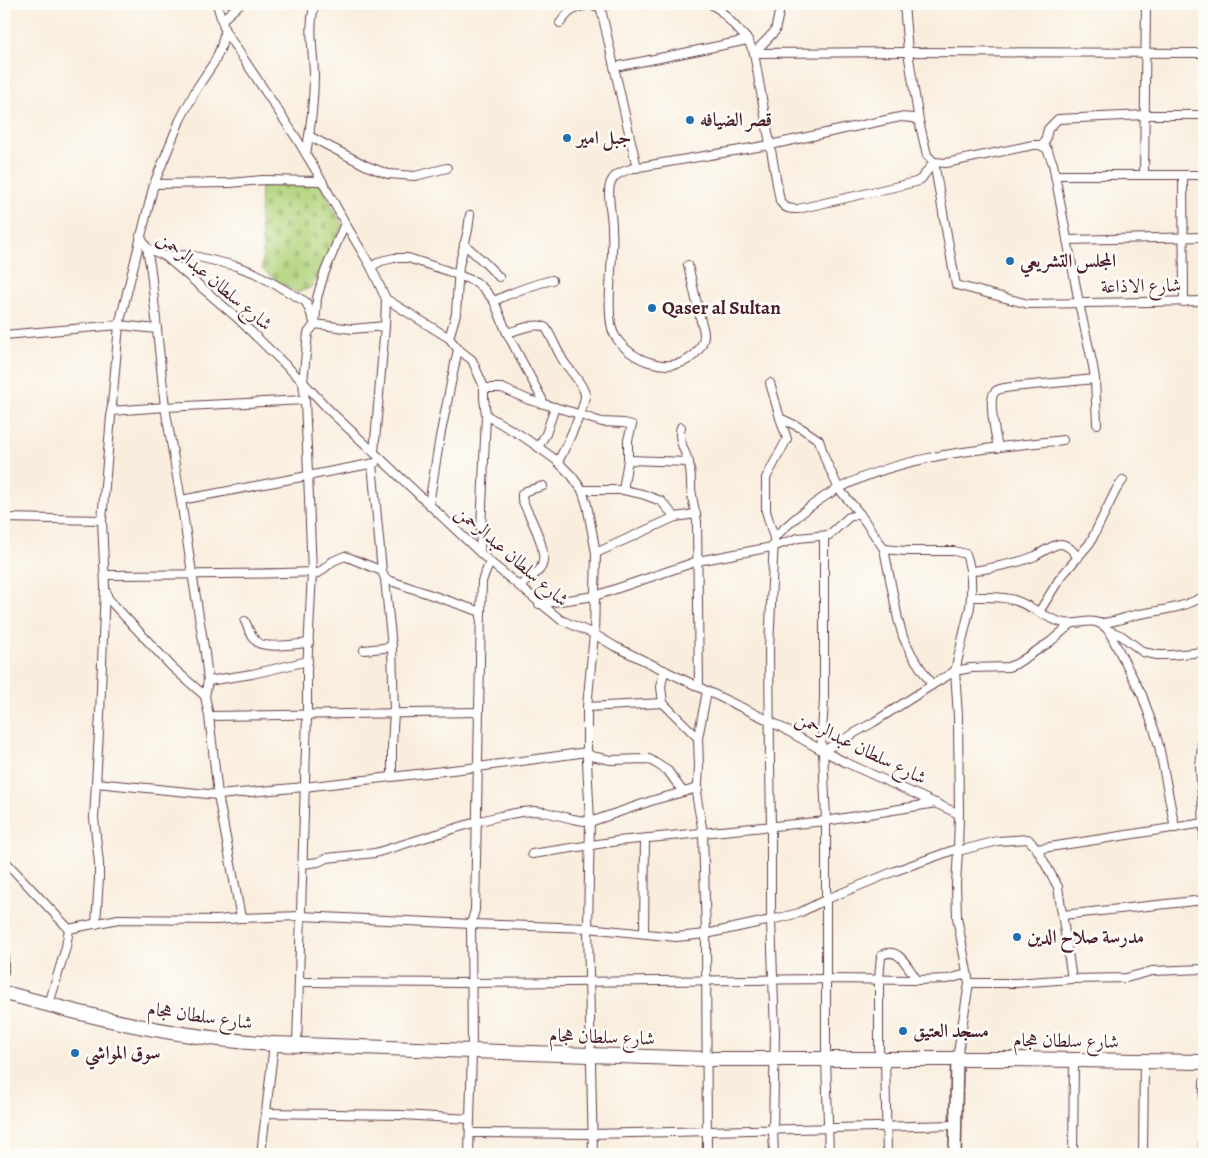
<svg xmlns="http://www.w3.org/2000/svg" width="1208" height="1158" font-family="Alegreya,Amiri,serif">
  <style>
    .cemetery { fill: url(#cemetery-stones); stroke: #7e7953 }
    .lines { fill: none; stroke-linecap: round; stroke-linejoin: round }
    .street-casing { stroke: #643e46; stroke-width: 10 }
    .secondary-casing { stroke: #643e46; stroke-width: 14 }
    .highway-casing { stroke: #643e46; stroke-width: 16 }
    .street { stroke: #fff; stroke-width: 8 }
    .secondary { stroke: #fff; stroke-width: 11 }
    .highway { stroke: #fff; stroke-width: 14 }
    .poi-dot { fill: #1f6fb2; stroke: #fdfcf7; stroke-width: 2 }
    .labels { text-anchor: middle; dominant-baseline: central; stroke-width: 5; stroke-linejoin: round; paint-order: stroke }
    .poi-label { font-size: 19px; font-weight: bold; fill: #4a1f2b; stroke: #fdfcf7; text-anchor: start }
    .street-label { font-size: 19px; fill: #4a1f2b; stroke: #fdfcf7 }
  </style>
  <defs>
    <pattern id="cemetery-stones" width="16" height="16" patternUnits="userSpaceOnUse" patternTransform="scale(1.25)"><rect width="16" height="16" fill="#b2d37b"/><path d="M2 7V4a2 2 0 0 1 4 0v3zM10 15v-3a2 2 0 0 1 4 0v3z" fill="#9bb56a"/></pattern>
  </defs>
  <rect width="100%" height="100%" fill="#fdfcf7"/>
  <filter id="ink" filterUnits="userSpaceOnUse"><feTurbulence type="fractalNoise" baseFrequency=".02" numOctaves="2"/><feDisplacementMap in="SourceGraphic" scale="10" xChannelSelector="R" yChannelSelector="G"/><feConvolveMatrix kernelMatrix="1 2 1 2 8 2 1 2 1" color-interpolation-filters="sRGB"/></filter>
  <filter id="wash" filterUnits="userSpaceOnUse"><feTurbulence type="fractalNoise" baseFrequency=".0096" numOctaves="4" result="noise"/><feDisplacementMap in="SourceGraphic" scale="20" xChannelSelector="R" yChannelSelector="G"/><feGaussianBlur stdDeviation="1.12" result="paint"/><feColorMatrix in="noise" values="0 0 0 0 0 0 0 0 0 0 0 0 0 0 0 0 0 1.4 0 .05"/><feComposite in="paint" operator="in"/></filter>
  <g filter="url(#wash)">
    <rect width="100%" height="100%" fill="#f9eede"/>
    <path class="cemetery" d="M320,183l22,42 -21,49 -11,14 -13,5 -20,-12 -15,-12 1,-20 -3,-28 1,-36z"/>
  </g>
  <g filter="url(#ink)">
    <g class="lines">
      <g class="street-casing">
        <g id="street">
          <path d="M711,4l9,6 28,30"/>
          <path d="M781,4l-6,27 -21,22 26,148c5,8 9,8 18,8l118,-27 5,-3 13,-17"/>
          <path d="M904,4l4,48 11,69 8,34 7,7 22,123 72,19 176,-3"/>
          <path d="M597,6l15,-2"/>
          <path d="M222,20l18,-16"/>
          <path d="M560,23c2,-2 3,-4 5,-6 7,-9 27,-17 36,-8l36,159"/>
          <path d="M225,31l72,108 25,42 23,42 26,44 15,32 -1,27 -11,126"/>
          <path d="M615,67l133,-27 6,13 154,-1 296,1"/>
          <path d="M309,136l58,30 21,8 27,2 32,-8"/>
          <path d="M1044,146l4,-17 10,-10 87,-4h59"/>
          <path d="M306,154c5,-27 8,-54 8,-81 -1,-22 -6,-48 1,-69"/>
          <path d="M934,162l12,1 87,-18h7l7,4 6,15 26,139 14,63 2,13 2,45"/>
          <path d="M1055,175h149"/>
          <path d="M1144,175l2,-171"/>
          <path d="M1183,175l1,127"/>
          <path d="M154,184l76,-1 33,-3 59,1"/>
          <path d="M140,236l7,12 18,8 71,61 67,65 26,28 161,152 71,58 33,14 20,12 93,45 63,30 53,30 24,12 112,51"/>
          <path d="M1067,240l137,-3"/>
          <path d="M464,244l20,18 15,15"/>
          <path d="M147,248l4,23 14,136 16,93 11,73 13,80 3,28 -3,15 4,20 9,79 23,123"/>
          <path d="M165,256l25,-1 46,11 19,7 51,29 9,22 37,5 33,-3"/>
          <path d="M688,265c4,17 8,34 12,52 1,5 4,12 4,18 0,7 -5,15 -10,20 -23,21 -64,6 -79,-19 -10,-16 -3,-66 -3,-86 1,-8 0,-16 0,-23 0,-13 -6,-35 -1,-45 4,-9 14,-11 22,-14l137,-23 130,-28 13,1 6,3"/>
          <path d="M371,267l10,-6 13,-3h14l37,12 31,12 8,7 10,12 13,32 35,66 1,4"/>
          <path d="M386,299l63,39 9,11 14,11 12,27v11l2,17 -6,137"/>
          <path d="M494,301c19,-9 37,-16 58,-21"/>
          <path d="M507,333c11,-3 31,-12 39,-5 7,11 11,23 18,34 7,10 18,20 21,32 1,12 -21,56 -27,68"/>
          <path d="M4,335l115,-10 38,4"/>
          <path d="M449,338l7,-24 3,-48 9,-36 2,-15"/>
          <path d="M770,383l10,35 21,10 18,12 6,19 14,30 21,25"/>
          <path d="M484,387l2,1h16l27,12 50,14 13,5 10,3 22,1 8,2 -4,15v20l-5,30"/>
          <path d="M111,411l54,-4 140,-7"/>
          <path d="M486,415l36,21 16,11 18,13 16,16 10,14 5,15 9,48 -2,81 -7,73v54l3,61 -2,106 5,226"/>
          <path d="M681,427c-4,13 5,25 8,37 3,10 1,21 3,31 1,9 4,18 5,27l2,165"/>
          <path d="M538,447l8,-13 9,-27"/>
          <path d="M998,448c-2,-11 -10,-47 -4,-55 3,-5 12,-5 18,-6l83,-8"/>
          <path d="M628,460l61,2"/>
          <path d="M372,464l10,107 3,8 7,68 2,65 -2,33v31"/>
          <path d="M582,490h41l19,4 19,7 14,16"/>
          <path d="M181,500l194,-37"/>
          <path d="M429,504l11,-67 18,-88"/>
          <path d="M4,518l98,2"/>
          <path d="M774,538c16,-16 34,-31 53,-43 68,-41 159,-46 236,-55"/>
          <path d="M884,549l14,70 5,18 9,18 20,30"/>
          <path d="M596,553l79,-36 21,-3"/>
          <path d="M970,572c21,-5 45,-7 65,-16 6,-3 19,-12 25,-12 8,0 14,8 18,14"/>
          <path d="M105,575c69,-1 138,0 207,-3"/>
          <path d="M312,575l8,-3 13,-11 12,-5 37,15"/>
          <path d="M385,579l96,33"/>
          <path d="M519,586c7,-5 16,-10 21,-17 12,-16 -12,-54 -18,-70v-5l4,-3 17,-5"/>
          <path d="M107,593v4l7,8 58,62 33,29"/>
          <path d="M971,597c13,0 27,-1 39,2 19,4 35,20 54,24 18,3 29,-9 44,7l34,65 12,34 5,17 16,82"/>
          <path d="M539,604l56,-8 103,-35 74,-14 26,-9 31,-3 20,-18 11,-3 24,35 21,2h49l12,3c6,16 6,36 4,53l-15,64 3,45 1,98 -1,37"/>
          <path d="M1039,612l21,-34 30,-35 26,-53 7,-10"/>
          <path d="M245,621c3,7 6,16 12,21 7,7 41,2 52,1"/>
          <path d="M1100,623c13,0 23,-5 35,-8 25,-5 47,-6 69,-19"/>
          <path d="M1108,630l14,6 21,16 14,3h14l33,-3"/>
          <path d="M364,650l28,-3"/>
          <path d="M664,670l-3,17 2,16 35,35"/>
          <path d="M208,681l44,-7 56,-13"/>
          <path d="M707,691l-9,47 1,29 -2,32 6,34 3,101 1,220"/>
          <path d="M587,707l76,-4"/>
          <path d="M209,716l270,-4"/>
          <path d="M1204,722l-4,46 4,55v85"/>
          <path d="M821,750l3,-51v-163"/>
          <path d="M96,783l122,12 86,-8 174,-20 109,-15 4,4 20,4 38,-1 19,12 15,21"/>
          <path d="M1037,849l21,38 14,92"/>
          <path d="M532,854l86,-13 208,-20 110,-18"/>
          <path d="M4,860l65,69"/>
          <path d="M302,864l16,-2 9,-4 48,-5 101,-31 24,-6 21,-4 14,-1 10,1 28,7 17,3 64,-22 44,-12"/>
          <path d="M1063,915l141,-15"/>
          <path d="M96,924l3,-46v-15l-5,-45 6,-103 5,-128 -3,-67 17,-195 35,-141 26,-64 17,-32 18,-27 6,-14 4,-16 -8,-27"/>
          <path d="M644,933l1,-94"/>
          <path d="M4,972v-21"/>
          <path d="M299,982l172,1 356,-4 90,1 31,-1 19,-5"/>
          <path d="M969,983h46l57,-4 54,-1 26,-7 52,-2"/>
          <path d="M49,1004l17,-57 3,-18 49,-10 99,1 24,-2 60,-2 170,8 117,4 88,9 30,-3 65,-14 28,-7 28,-14 68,-28 64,-23"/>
          <path d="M297,1045l10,-331v-43l5,-99 -7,-172 -2,-18 5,-49 7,-9 2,-26 7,-24 21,-51"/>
          <path d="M879,1058v-79l2,-23c17,-12 27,12 36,24"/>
          <path d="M885,1059l2,95"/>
          <path d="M957,1059l12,-76 -12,-66 -1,-33 2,-33 40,-10 30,-2 9,10 167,-26"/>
          <path d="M265,1113l137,2 68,4"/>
          <path d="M470,1133l123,1 362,-9"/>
          <path d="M261,1154l13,-110"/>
          <path d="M469,1154l3,-103 -1,-127 4,-14 6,-298 1,-31 8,-19"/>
          <path d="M774,1154l-1,-24 2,-97 -4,-113v-93l-1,-63 -1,-116 5,-110 -8,-27v-33l21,-39 -7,-21"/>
          <path d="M829,1154l-3,-96v-237l-3,-70 51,-29 58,-37 23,-14 16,-3 37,-1 8,-3 34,-22 21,-18"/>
          <path d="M1073,1154l1,-94"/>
          <path d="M1143,1154l1,-93"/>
          <path d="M1203,1154l1,-72"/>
        </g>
      </g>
      <g class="secondary-casing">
        <path id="secondary" d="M955,1154l2,-95"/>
      </g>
      <g class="highway-casing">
        <path id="highway" d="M4,993c26,6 51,14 77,20 63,16 128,27 193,31l432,15h303l195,3"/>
      </g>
      <use href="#street" class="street"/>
      <use href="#secondary" class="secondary"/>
      <use href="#highway" class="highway"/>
    </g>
  </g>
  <g class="poi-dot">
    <circle cx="690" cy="120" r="5"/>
    <circle cx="567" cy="138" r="5"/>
    <circle cx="1010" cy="261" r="5"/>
    <circle cx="652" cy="308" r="5"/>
    <circle cx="1017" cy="937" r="5"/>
    <circle cx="903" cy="1031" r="5"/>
    <circle cx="75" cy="1053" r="5"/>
  </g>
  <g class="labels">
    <g class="poi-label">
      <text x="700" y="120">قصر الضيافه</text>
      <text x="577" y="138">جبل امير</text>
      <text x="1020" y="261">المجلس التشريعي</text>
      <text x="662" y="308">Qaser al Sultan</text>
      <text x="1027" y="937">مدرسة صلاح الدين</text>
      <text x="913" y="1031">مسجد العتيق</text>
      <text x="85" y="1053">سوق المواشي</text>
    </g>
    <g class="street-label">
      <text transform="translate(215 281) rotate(40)">شارع سلطان عبدالرحمن</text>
      <text transform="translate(1141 286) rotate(-1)">شارع الاذاعة</text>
      <text transform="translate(512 556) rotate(41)">شارع سلطان عبدالرحمن</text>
      <text transform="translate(861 748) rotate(26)">شارع سلطان عبدالرحمن</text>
      <text transform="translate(200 1016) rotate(8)">شارع سلطان هجام</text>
      <text transform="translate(602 1037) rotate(2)">شارع سلطان هجام</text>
      <text transform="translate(1066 1041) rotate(1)">شارع سلطان هجام</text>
    </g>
  </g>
  <rect width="1208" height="1158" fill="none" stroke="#fdfcf7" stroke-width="20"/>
</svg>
